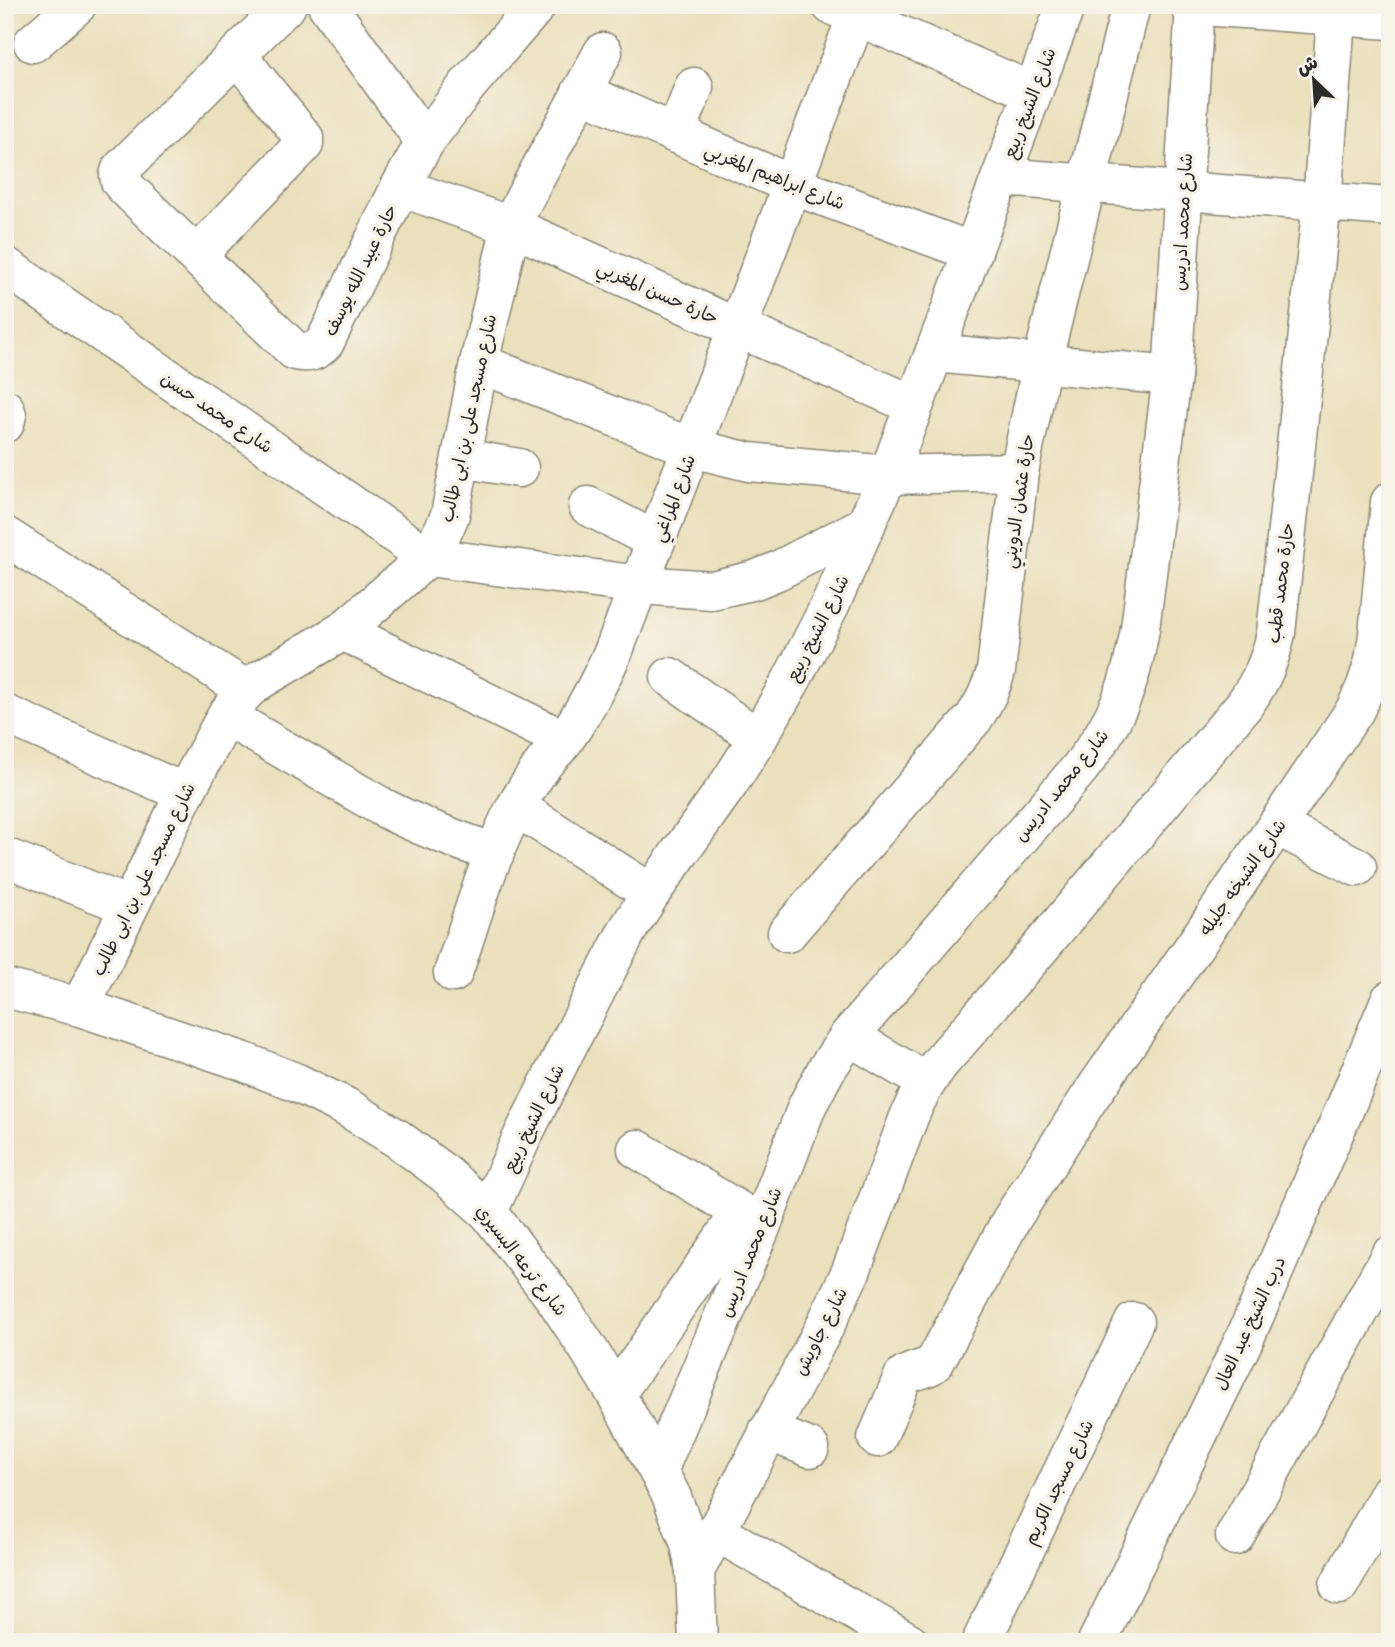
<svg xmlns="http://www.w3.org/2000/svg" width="1395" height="1647" font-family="Delius,'Playpen Sans Arabic',sans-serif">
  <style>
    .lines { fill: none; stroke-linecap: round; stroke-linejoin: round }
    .minor-casing { stroke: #8a8674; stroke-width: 41 }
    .minor { stroke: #fff; stroke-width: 38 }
    .labels { text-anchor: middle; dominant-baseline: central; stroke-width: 7; stroke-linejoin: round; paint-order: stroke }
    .street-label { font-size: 18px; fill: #2b2b2b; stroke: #f7f3e8 }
  </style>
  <rect width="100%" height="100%" fill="#f7f3e8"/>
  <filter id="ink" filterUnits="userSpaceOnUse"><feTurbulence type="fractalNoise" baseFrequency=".0143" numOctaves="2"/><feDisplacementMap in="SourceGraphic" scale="14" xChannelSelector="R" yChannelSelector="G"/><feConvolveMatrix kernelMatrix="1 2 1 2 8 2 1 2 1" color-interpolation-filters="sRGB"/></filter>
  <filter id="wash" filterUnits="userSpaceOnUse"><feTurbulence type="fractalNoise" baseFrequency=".00686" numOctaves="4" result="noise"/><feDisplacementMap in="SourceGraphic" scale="28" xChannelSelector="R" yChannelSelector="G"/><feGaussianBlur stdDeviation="1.57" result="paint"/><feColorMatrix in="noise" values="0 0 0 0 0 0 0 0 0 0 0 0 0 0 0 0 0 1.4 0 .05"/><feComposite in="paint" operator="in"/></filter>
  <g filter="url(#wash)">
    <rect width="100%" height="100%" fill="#eae0bc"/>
  </g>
  <g filter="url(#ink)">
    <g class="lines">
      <g class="minor-casing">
        <g id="minor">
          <path d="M287,5l-166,164 -2,6 1,6 4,5 171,165c13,3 21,1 30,-9l75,-155 25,-45 42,-56 70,-81"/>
          <path d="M327,5l98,137"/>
          <path d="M831,5l202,87"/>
          <path d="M1189,5l201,15"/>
          <path d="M33,43l44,-38"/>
          <path d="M581,92l211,93 181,67"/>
          <path d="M676,134l18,-47"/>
          <path d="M1001,177l389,30"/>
          <path d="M400,187l111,39 227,102 176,77"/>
          <path d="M196,256l108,-112v-6l-67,-83"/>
          <path d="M5,266l423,291 212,28 72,5 43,-10 22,-9 89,-46"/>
          <path d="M935,353l237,23"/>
          <path d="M479,363l213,85 57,14 139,13 131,-3"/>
          <path d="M5,409l2,6 -2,8"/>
          <path d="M461,458l58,10"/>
          <path d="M588,506l68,35"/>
          <path d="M5,536l242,154"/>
          <path d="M343,631l221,109"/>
          <path d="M670,677l88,61"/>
          <path d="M5,714l180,79"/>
          <path d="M226,716l156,91c36,19 74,33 113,46"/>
          <path d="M516,807l135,86"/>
          <path d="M1277,826l80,41"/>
          <path d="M5,857l124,49"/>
          <path d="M787,933l187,-215c10,-15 17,-29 22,-47l23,-199 23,-109 89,-358"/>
          <path d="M453,973c19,-55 35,-114 62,-165 9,-16 19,-31 29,-45 7,-8 15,-16 21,-24 20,-28 35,-58 49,-89l247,-645"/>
          <path d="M5,988l75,19 162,54 55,22 51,25 50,31 47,35 43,38 68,88 31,47 29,47 55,101 19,49 5,27 3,71"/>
          <path d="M80,1007l105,-214 41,-77 10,-13 11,-13 13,-10 83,-49 85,-74 16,-28 6,-14 29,-152 32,-137 12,-25 80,-149"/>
          <path d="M849,1036l77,46"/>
          <path d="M637,1149l124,75"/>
          <path d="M488,1212l37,-81 40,-80 62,-120 24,-38 79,-111 28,-44 34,-59 39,-76 57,-128 178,-470"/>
          <path d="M616,1394l125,-182"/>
          <path d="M768,1431l42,17"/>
          <path d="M877,1438l26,-61c10,-8 23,-6 32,-15l76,-142 78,-122 135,-195 131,-193 11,-24 8,-25 4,-26 12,-133"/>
          <path d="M658,1471l104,-246 45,-119 19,-36 23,-34 231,-268c36,-46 51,-83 60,-139l32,-253 23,-371"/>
          <path d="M715,1531l194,111"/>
          <path d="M1235,1536l155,-280"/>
          <path d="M695,1571l129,-243 27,-57 58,-154c8,-20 18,-37 31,-54l94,-108 210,-250c17,-24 26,-43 32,-72l46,-431 15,-197"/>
          <path d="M1339,1585l51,-93"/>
          <path d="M981,1642l153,-320"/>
          <path d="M1097,1642l147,-302 99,-227 47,-113"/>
        </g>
      </g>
      <use href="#minor" class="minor"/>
    </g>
  </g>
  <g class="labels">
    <g class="street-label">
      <text transform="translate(1029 103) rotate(-69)">شارع الشيخ ربيع</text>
      <text transform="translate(775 176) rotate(22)">شارع ابراهيم المغربي</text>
      <text transform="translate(1182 222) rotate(-87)">شارع محمد ادريس</text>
      <text transform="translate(360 270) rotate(-64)">حارة عبيد الله يوسف</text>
      <text transform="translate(658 292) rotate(24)">حارة حسن المغربي</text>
      <text transform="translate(217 412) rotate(34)">شارع محمد حسن</text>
      <text transform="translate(468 418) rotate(-78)">شارع مسجد على بن ابى طالب</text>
      <text transform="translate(673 498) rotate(-69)">شارع المراغي</text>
      <text transform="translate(1018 501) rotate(-82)">حارة عثمان الدويني</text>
      <text transform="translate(1280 583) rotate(-83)">حارة محمد قطب</text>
      <text transform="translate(817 628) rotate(-63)">شارع الشيخ ربيع</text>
      <text transform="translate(1061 785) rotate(-51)">شارع محمد ادريس</text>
      <text transform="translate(1242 877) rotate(-55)">شارع الشيخه جليله</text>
      <text transform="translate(143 879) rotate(-64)">شارع مسجد على بن ابى طالب</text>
      <text transform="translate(533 1118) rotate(-64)">شارع الشيخ ربيع</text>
      <text transform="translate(750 1252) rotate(-68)">شارع محمد ادريس</text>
      <text transform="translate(522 1260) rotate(52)">شارع ترعه البسيري</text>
      <text transform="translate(1249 1323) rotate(-65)">درب الشيخ عبد العال</text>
      <text transform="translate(820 1331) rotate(-63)">شارع جاويش</text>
      <text transform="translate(1058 1482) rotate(-64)">شارع مسجد الكريم</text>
    </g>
  </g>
  <rect width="1395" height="1647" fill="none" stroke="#f7f3e8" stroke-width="28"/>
  <g transform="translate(1314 80) rotate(335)" stroke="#f7f3e8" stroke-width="5" paint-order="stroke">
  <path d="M0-5L12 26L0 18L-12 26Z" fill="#2b2b2b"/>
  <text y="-10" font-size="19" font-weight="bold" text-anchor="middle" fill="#2b2b2b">ش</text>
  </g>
</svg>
